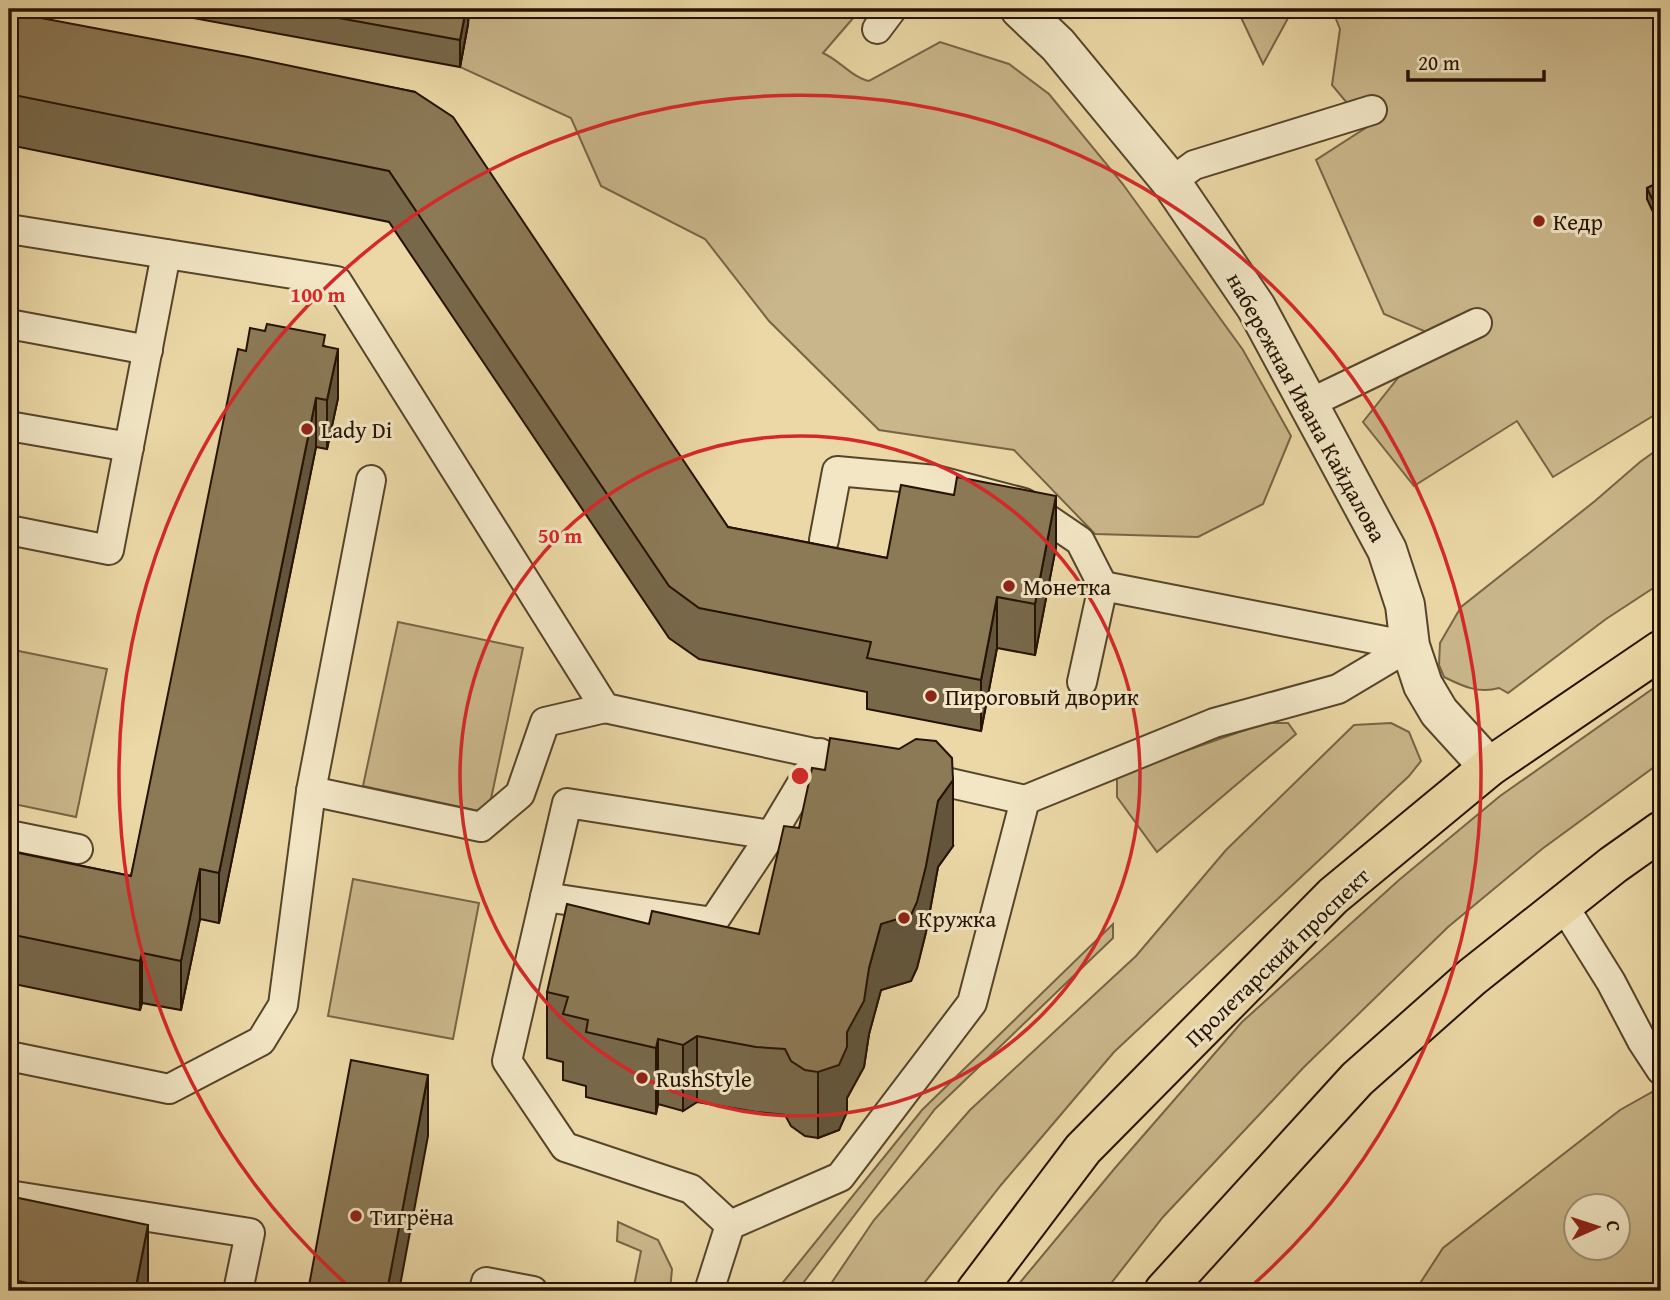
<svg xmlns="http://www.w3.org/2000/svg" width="1670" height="1300" font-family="'Gentium Book Plus',serif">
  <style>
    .green { fill: #c9b68a; stroke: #776445; stroke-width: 2; fill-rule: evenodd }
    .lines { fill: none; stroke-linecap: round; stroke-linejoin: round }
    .lane-casing { stroke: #56442a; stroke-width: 32 }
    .street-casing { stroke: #56442a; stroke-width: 42 }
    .primary-casing { stroke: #251200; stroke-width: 42 }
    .lane { stroke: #f2e6c5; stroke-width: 28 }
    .street { stroke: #f2e6c5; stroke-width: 38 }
    .primary { stroke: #ebd8a6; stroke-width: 38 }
    .wall { fill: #78684a; stroke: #251200; stroke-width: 2 }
    .shaded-wall { fill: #62553c; stroke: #251200; stroke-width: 2 }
    .building { fill: #8c7956; stroke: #251200; stroke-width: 2 }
    .ring { fill: none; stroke: #d62828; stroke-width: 3.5 }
    .poi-dot { fill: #8f2418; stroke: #f2e6c5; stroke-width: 2.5 }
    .labels { text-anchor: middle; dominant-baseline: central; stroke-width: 6; stroke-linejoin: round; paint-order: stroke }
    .poi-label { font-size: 23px; fill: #251200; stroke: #f2e6c5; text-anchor: start }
    .street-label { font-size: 23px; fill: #251200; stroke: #f2e6c5 }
    .centre { fill: #d62828; stroke: #f2e6c5; stroke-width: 3.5 }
    .ring-label { font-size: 21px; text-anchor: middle; font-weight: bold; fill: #d62828; stroke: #f2e6c5; stroke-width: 6; stroke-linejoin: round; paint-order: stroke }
  </style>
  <rect width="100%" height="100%" fill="#ebd8a6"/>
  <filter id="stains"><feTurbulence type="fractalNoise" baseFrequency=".00286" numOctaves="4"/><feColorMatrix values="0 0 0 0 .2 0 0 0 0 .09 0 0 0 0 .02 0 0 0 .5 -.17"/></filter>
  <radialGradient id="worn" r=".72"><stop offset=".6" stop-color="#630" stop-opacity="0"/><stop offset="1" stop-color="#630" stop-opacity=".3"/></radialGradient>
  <g class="green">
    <path d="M471,9h390l-38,44c16,7 30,25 46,28l71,-39 69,22 40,30 73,89 121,167 48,86 -28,68 -65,33 -103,-3 -81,-84 -135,-20 -110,-109 -64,-82 -104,-53 -30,-68 -111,-51z"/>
    <path d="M1237,9h56l-30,55z"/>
    <path d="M1332,9h329v402l-108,66 -36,-56 -103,65 -51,-64 50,-63 23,-23 -52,-22 -68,-154 51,-33 -35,-42 8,-56z"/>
    <path d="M1661,447v136l-55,36 -98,74 -9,-5c-20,6 -37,-2 -55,-11l-5,-12 1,-22 21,-36 134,-106 45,-39z"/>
    <path d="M398,622l125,26 -35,165 -125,-27z"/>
    <path d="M9,649l98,20 -31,148 -67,-14z"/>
    <path d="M1661,683v79l-119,87 -94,78 -144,140 -141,150 -58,74h-92l102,-123 127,-146 157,-142 101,-84z"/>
    <path d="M1265,723h23l8,11 -139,118 -40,-55v-22z"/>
    <path d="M1391,723l18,9 12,29 -12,15 -295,276 -113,133 -83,106h-92l48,-71 96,-110 166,-154 90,-106 128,-125z"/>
    <path d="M353,879l126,24 -26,136 -125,-23z"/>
    <path d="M1113,924v14l-178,171 -138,182h-21l146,-181z"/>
    <path d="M1661,1087v204h-246l28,-43 177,-138zM1576,1206h42v42h-42z"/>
    <path d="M618,1222l40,18 14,29 -2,22h-37l8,-40 -24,-10z"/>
  </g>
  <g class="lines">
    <g class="lane-casing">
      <g id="lane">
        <path d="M877,29l15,-20"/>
        <path d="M1171,182l23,-17 178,-55"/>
        <path d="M9,229l328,52 268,427 260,56"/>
        <path d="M9,324l139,26"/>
        <path d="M1308,404l169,-81"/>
        <path d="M9,426l120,21"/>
        <path d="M9,530l100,20 57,-296"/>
        <path d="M824,540l13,-69 99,9 88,23 56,38 23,45 -21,96"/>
        <path d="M1103,586l307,60"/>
        <path d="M915,775l110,25 189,-77 124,-34 72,-43"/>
        <path d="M311,791l170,36 39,-33 25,-72 60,-14"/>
        <path d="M9,835l69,14"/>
        <path d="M771,835l-204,-32 -22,94 168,25 58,-87 49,-82"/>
        <path d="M545,897l-38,164 58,86 126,42 39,36"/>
        <path d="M1563,905l48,77 31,59 19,29"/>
        <path d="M9,1056l160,33 92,-48 22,-36 28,-214 60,-311"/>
        <path d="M9,1195l241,38 -12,58"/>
        <path d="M484,1291l2,-9 47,9"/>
        <path d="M709,1291l21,-66 110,-48 132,-174 53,-203"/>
      </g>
    </g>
    <g class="street-casing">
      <path id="street" d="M1020,9l38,36 113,137 85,125 131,243 18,55 5,41 13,39 16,27 50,55"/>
    </g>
    <g class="primary-casing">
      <g id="primary">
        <path d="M976,1291l107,-142 250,-253 156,-129 172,-117"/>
        <path d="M1164,1291l193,-212 115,-102 141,-112 48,-34"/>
      </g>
    </g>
    <use href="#lane" class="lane"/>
    <use href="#street" class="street"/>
    <use href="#primary" class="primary"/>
  </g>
  <g class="wall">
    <path d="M144,9h324v15l-8,43z"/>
    <path d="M9,12l406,80 313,435 159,31 169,-11 -21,108 -38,-7 -16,83 -114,-22v-17l-168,-33 -30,-21 -280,-416 -380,-77z"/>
    <path d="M1661,181v48l-14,-30v-11z"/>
    <path d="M325,346l13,52 -11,51 -11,-2 -97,476 -19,-4 -19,91 -39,-7 -2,7 -131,-27v-132l122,25 115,-525z"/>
    <path d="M799,828l154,18 -15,21 -12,65 -9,36 -6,13 -30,9 -12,44 -5,33 -17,31v14l-8,18 -21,8 -13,-2 -14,-10 -6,-11 -29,-3 -59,-10 -14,9 -25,-7 -2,10 -70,-17v-11l-23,-6v-18l-16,-4v-66l102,-68 110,10z"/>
    <path d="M9,1196l139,91 -1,4h-138z"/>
  </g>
  <g class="shaded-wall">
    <path d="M466,9h2v15l-8,43v-27z"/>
    <path d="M338,349v49l-11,51v-49z"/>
    <path d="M316,398v49l-97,476v-50z"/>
    <path d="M1056,496v51l-21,108v-51z"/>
    <path d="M997,597v51l-16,83v-51z"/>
    <path d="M953,780v66l-15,21 -12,65 -9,36 -6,13 -30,9 -12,44 -5,33 -17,31v14l-8,18 -21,8v-66l29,-40 22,-64 12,-44 57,-123z"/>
    <path d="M200,869v50l-19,91v-49z"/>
    <path d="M142,953v50l-2,7v-49z"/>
    <path d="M697,1036v66l-14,9v-66z"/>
    <path d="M658,1039v65l-2,10v-66z"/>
    <path d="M428,1075v61l-29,155h-12z"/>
    <path d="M148,1225v62l-1,4h-12z"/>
  </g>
  <g class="building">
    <path d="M289,9h177l-6,31z"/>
    <path d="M9,12l239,45 167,35 38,25 275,410 159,31 14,-73 53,10 3,-18 99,19 -21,108 -38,-7 -16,83 -114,-22 4,-16 -172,-34 -30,-22 -280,-415 -380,-77z"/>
    <path d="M1661,181v37l-14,-30z"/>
    <path d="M267,324l58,11 -2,11 15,3 -11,51 -11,-2 -97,475 -19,-4 -19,92 -39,-8 -2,8 -131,-27v-83l122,25 107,-527 8,2 4,-23 15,3z"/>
    <path d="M830,738l69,11 17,-10 20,2 16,17 1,22 -15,21 -12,65 -9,36 -6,13 -30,9 -12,44 -5,33 -17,31v15l-8,18 -21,7 -13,-2 -14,-9 -6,-12 -29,-2 -59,-11 -14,9 -25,-6 -2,9 -70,-16 2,-12 -25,-6 5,-17 -21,-5 20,-88 82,20 3,-13 107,23 25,-108 15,2 13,-60 13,2z"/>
    <path d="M351,1060l77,15 -41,216h-79z"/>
    <path d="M9,1196l139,29 -13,66h-70l-56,-12z"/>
  </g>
  <g class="ring">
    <circle cx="800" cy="776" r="340"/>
    <path d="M353 1290A681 681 0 1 1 1247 1290"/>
  </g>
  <g class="poi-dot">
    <circle cx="1539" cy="221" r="7"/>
    <circle cx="307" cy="429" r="7"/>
    <circle cx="1009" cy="586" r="7"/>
    <circle cx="931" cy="696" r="7"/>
    <circle cx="904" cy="918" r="7"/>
    <circle cx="642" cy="1078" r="7"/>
    <circle cx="356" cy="1216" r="7"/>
  </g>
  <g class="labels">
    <g class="poi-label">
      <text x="1553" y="221">Кедр</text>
      <text x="321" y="429">Lady Di</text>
      <text x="1023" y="586">Монетка</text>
      <text x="945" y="696">Пироговый дворик</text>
      <text x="918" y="918">Кружка</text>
      <text x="656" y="1078">RushStyle</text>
      <text x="370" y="1216">Тигрёна</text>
    </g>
    <g class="street-label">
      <text transform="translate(1307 407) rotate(61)">набережная Ивана Кайдалова</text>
      <text transform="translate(1277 957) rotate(-44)">Пролетарский проспект</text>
    </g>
  </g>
  <circle cx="800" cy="776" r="10" class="centre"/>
  <g class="ring-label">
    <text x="318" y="302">100 m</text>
    <text x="560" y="543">50 m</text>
  </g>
  <rect width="1670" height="1300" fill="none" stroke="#ebd8a6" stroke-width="35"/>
  <rect x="10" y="10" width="1649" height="1279" fill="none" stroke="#251200" stroke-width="3.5"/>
  <rect x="18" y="18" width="1635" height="1265" fill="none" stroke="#251200" stroke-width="2"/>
  <g transform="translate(1597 1227) rotate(87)"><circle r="33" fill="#f2e6c5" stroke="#a09176" stroke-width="2"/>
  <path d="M0-5L12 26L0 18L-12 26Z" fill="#8f2418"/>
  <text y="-10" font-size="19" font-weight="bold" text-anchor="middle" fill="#251200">С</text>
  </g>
  <path d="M1408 70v10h136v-10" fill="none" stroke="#251200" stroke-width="3.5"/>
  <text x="1418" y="70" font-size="21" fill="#251200" stroke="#f2e6c5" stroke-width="5" paint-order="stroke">20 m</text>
  <rect width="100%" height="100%" filter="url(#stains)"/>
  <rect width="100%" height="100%" fill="url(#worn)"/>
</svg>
